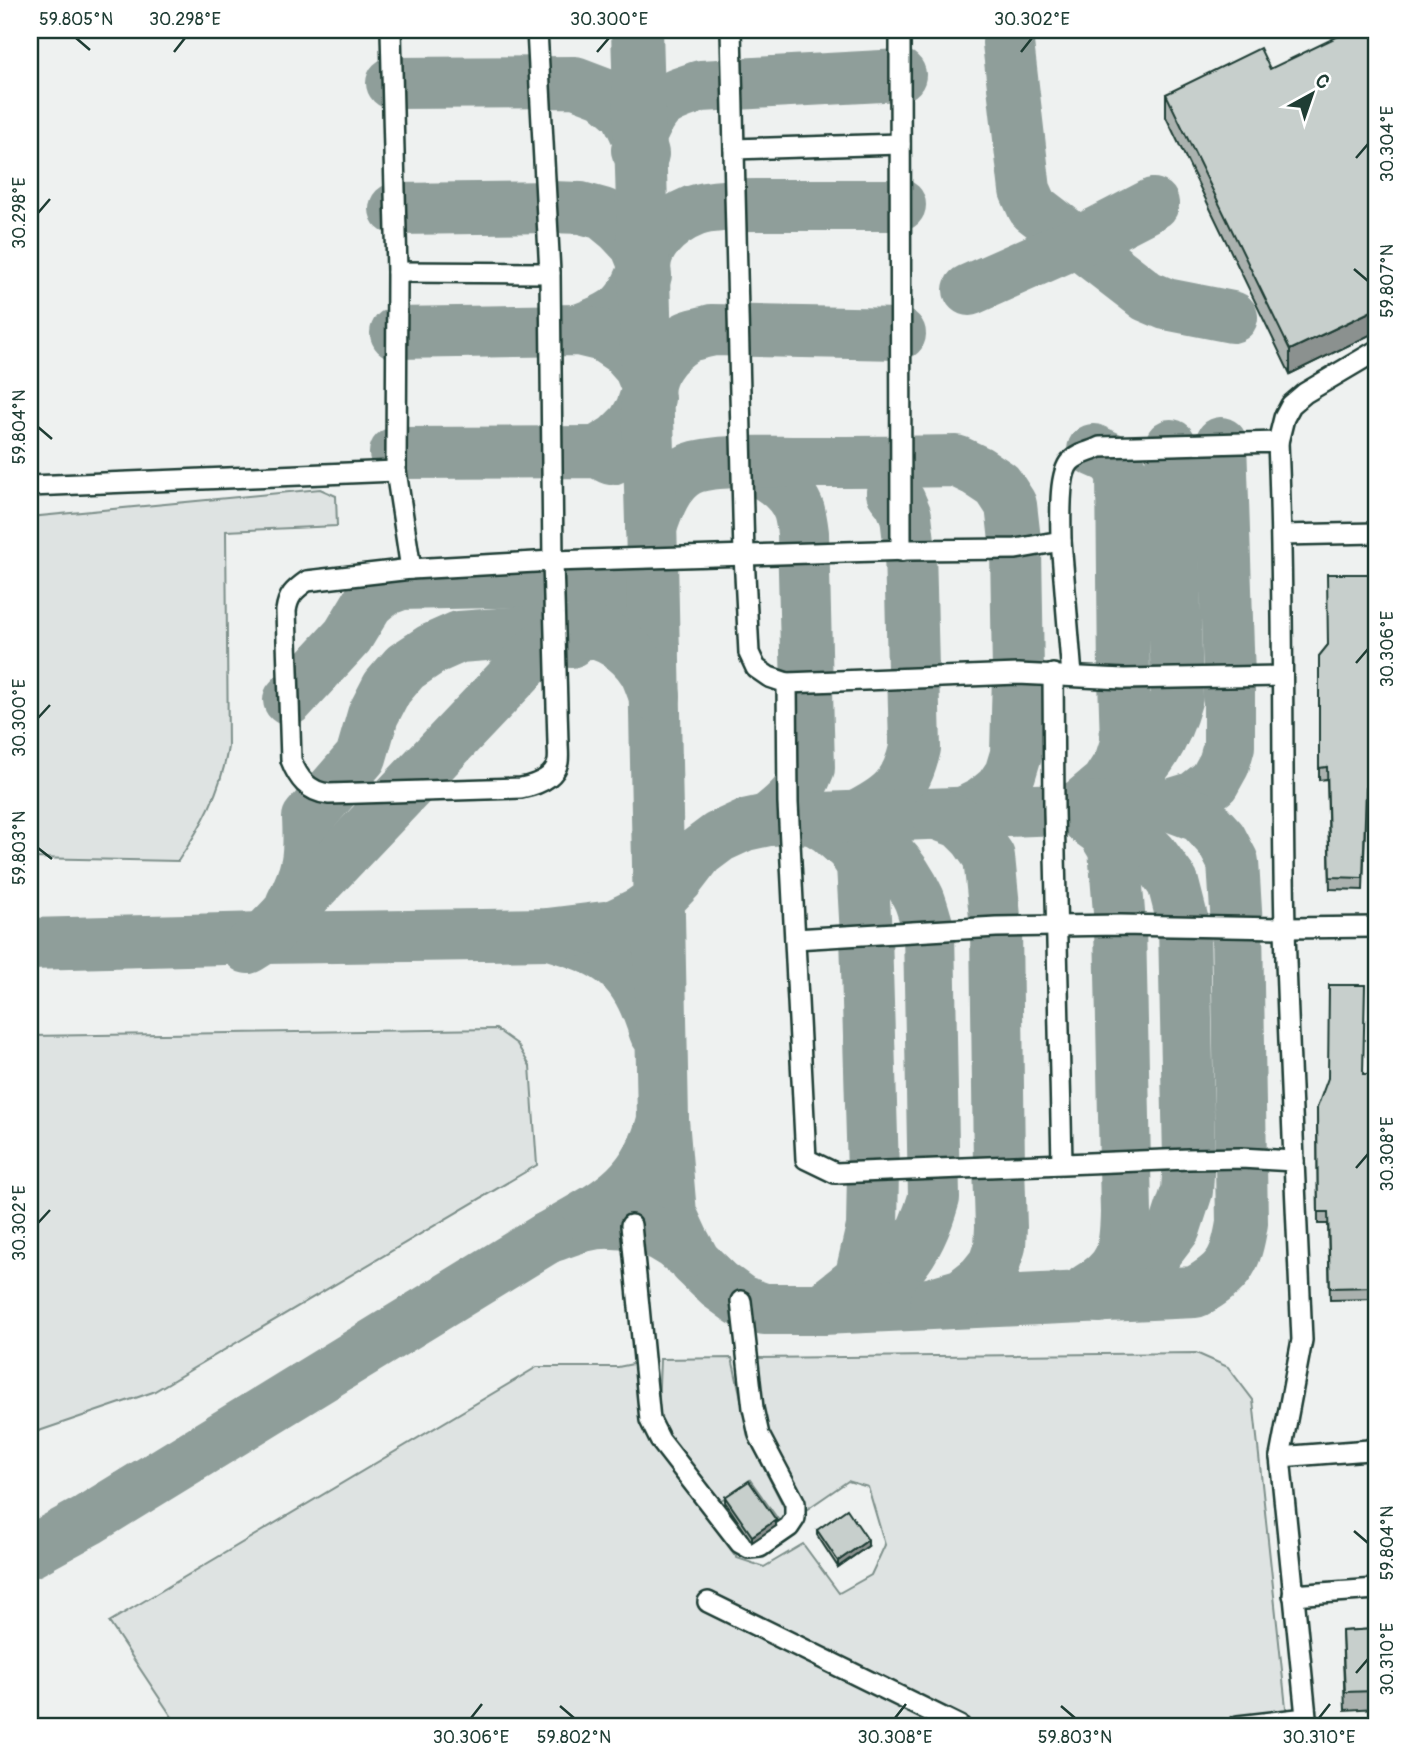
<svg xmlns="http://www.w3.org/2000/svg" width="1406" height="1756" font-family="Pangolin,sans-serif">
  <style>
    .built { fill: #eef1f0 }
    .green { fill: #dee3e2; stroke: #7e908b; stroke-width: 2 }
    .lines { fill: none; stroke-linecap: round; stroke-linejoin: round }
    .taxiway { stroke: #8f9e9a; stroke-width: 52 }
    .minor-casing { stroke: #1f3d34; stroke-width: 24 }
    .minor { stroke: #fff; stroke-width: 19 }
    .wall { fill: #abb2af; stroke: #1f3d34; stroke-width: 2 }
    .shaded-wall { fill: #8b918f; stroke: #1f3d34; stroke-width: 2 }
    .building { fill: #c7cfcc; stroke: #1f3d34; stroke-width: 2 }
    .ticks { fill: none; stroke: #1f3d34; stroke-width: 2.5 }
    .neatline { fill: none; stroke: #1f3d34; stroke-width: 2.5 }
    .ticks-label { font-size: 18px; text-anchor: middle; fill: #1f3d34 }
  </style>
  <rect width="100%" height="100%" fill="#fff"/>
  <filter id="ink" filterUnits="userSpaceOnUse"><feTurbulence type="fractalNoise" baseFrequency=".0143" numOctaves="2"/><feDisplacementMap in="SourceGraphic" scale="14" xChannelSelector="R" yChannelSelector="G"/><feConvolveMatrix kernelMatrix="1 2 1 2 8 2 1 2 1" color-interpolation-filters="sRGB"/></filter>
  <g filter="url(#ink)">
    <rect class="built" x="30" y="30" width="1346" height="1696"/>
    <g class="green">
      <path d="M320,489l16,7 1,30 -111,5 2,216c-7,44 -25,77 -50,114l-148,-3v-341z"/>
      <path d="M496,1029l21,15 13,22 7,99 -384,227 -123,42v-398z"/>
      <path d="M1196,1353l32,14 25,33 35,326h-1110l-69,-104 428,-255h81l20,-4 12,77 87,118 27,9 39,-23 36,49 32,-18 14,-30 -17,-58 -20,-6 -45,31 -38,-75 -12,-79z"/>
      <path d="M732,1358l19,85 37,72 -3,14 -35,-49 -33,23 -48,-64 -11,-27 2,-53z"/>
    </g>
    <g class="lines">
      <g class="taxiway">
        <path d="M1010,30l-2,13 17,147 8,18 114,88 19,8 66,13"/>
        <path d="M392,83l183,-1 29,11 22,19 13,28 -2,10"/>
        <path d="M643,154l-4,-14c5,-12 11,-26 20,-35 11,-10 28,-14 42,-19l199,-11"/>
        <path d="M395,209l156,-2 30,1 22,6 17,14 16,17 9,22c-15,42 -26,48 -67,63"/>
        <path d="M646,275c-6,-29 23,-54 48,-64 18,-7 56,-6 76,-6 43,0 87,0 130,0"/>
        <path d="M969,290l128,-57 56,-29"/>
        <path d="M396,333l182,-3 25,6 21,14 15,17 9,22 -7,21 -8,14 -15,15 -21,13"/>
        <path d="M649,398c-4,-24 16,-48 36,-60 7,-4 18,-5 27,-8l188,4"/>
        <path d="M1093,450l18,8 11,14 2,207 2,64 -6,19 -14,22 -29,24c12,-6 24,-11 36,-17 36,-20 53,-56 64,-94l-6,-252"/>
        <path d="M395,453l202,-1 14,7"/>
        <path d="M741,462c23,11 49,23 58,49 2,7 3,14 4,22l6,235c-10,27 -19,34 -41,52"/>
        <path d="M651,528c7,-21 16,-47 37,-58 20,-11 81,-8 106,-8 54,0 108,0 162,-1l21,10 21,14 13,20 5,44 2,125 -2,80 -6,20 -10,15 -17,14 -20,10"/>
        <path d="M289,700l59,-64 20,-33 14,-12 19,-7 187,-4 22,6 20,14 14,17 10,31"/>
        <path d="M1169,805l26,-8 19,-15 10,-18 5,-18v-69l-8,-234"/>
        <path d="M1094,807l36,24 22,23 21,29 11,43 5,233 -2,32 -12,37 -19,25 -27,26 -30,18"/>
        <path d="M1080,811l8,9 15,11 11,18 6,76 6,288c-1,38 -3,56 -38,76"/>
        <path d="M856,817c35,-18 50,-29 59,-69l-5,-198 -4,-34 -6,-14 -8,-10"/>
        <path d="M814,819c9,2 19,2 28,5 35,9 63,44 77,75 4,10 7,22 10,32l5,267c-10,35 -28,72 -60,90 -16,9 -35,14 -52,21l38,-30 12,-52 1,-56 -7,-236 -4,-70 -11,-17 -21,-19z"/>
        <path d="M291,905c17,-34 19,-49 17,-87l53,-61 12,-42 14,-27 18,-21 27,-18 27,-12 82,-6 29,11"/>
        <path d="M549,934c63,18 86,33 106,98"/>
        <path d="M30,944l234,-6 284,-4 65,-8 27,-13 18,-13 21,-22 20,-26 20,-15 26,-12 23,-5 401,-15 32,12 20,22 12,23 4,65 5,296c-6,38 -13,51 -47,69l-373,17h-58l-23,-8 -22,-16 -24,-23 -12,-22 -12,-26 -8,-94 -11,-562 -15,-528"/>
        <path d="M248,948l16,-10 276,-290c11,-8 26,-17 40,-17 26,1 51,18 64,39 5,8 7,18 11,26"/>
        <path d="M663,1120c-18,69 -59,85 -116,118 12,-4 24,-9 36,-12 36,-9 76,2 102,26"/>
        <path d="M936,1302l27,-8 19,-15 12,-15 6,-18 1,-19 -2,-61 -3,-239 -7,-70 -14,-20 -14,-14 -24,-9"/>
        <path d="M30,1552l58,-32 459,-282"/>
      </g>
      <g class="minor-casing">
        <g id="minor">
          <path d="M391,30l6,242 -1,199 15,98 142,-8 357,-11 106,-1 45,-8c0,-18 -3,-66 9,-79 7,-8 20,-10 30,-15l178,-5c7,162 3,323 7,485 2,78 6,156 9,234"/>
          <path d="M731,30l13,525 5,98 7,15 13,9 18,6 1,120 18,356 29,14 354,-14 52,-1 53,3 8,179 -22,117 27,269"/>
          <path d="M900,30l1,521"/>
          <path d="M734,149l166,-5"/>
          <path d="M397,272l153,1"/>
          <path d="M1278,442l6,-24 7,-13 14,-12 71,-42"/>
          <path d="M30,486l366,-15"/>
          <path d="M1282,535l94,-2"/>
          <path d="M1061,541l11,135"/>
          <path d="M411,569l-104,12c-13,9 -19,15 -21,30l5,149c7,18 17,32 38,34l192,-6c15,-3 33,-9 37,-26 1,-6 0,-13 0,-19l-5,-182 -3,-288 -13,-243"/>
          <path d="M1053,674l1,136 8,353"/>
          <path d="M787,683l231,-9 106,5 158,-3"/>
          <path d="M795,939l201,-12 124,-2 165,3 91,-1"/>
          <path d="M631,1225l19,195 10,20 80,103 9,5 11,-1 29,-20 6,-9v-15l-36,-68 -6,-27 -12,-107"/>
          <path d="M1280,1457l89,-7 7,-4"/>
          <path d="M1293,1595l83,-6"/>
          <path d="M708,1602l252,124"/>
          <path d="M1238,1726l68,-8"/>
        </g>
      </g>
      <use href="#minor" class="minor"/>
    </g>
    <g class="wall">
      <path d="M1376,30v302l-86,42 -124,-257v-23l104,-25z"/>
      <path d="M1376,574v226h-10l-3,90 -33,-1 -3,-110 -8,1v-124l9,-11z"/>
      <path d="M1364,1074h12v225l-46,1 -2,-76h-10l-1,-116z"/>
      <path d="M725,1497l51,29 -24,16 -27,-40z"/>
      <path d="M817,1530l51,16 -30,21 -21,-32z"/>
      <path d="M1376,1629v79l-31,2 -3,-79z"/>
    </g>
    <g class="shaded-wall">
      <path d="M1376,309v23l-86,42v-24z"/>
      <path d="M776,1520v6l-24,16v-6z"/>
      <path d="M868,1540v6l-30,21v-6z"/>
    </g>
    <g class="building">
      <path d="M1351,30h25v279l-86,41 -124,-256 94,-46 10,21z"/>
      <path d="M1327,574h49v214h-10l-3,90 -33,-1 -3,-110 -8,1v-112l9,-11z"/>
      <path d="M1329,985h36l-2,89h13v213l-46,1 -2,-76h-10l-1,-104 11,-30z"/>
      <path d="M749,1481l27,39 -24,16 -27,-39z"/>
      <path d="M847,1509l21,31 -30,21 -21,-31z"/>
      <path d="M1376,1629v62l-31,1 -3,-61z"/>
    </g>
  </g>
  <path class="ticks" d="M76,38l14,12M174,52l11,-14M597,52l12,-14M1021,52l11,-14M1356,158l12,-14M38,213l12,-14M1354,269l14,12M38,427l14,12M1356,663l12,-14M38,718l12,-13M38,848l14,11M1356,1168l12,-14M38,1223l12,-13M1354,1531l14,12M1356,1673l12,-14M560,1706l14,12M1061,1706l14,12M471,1718l11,-14M895,1718l11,-14M1319,1718l11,-14"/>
  <rect width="1406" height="1756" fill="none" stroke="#fff" stroke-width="77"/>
  <g transform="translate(1312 94) rotate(40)" stroke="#ffffff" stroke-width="5" paint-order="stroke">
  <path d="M0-5L12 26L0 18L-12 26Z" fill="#1f3d34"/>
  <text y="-10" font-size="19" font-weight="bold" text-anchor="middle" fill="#1f3d34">С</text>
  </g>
  <rect x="38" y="38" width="1330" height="1680" class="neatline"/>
  <g class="ticks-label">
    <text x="76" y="25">59.805°N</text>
    <text x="185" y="25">30.298°E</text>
    <text x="609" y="25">30.300°E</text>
    <text x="1032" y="25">30.302°E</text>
    <text transform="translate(1387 144) rotate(-90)" y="6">30.304°E</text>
    <text transform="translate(19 213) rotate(-90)" y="6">30.298°E</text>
    <text transform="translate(1387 281) rotate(-90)" y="6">59.807°N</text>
    <text transform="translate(19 427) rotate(-90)" y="6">59.804°N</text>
    <text transform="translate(1387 649) rotate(-90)" y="6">30.306°E</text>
    <text transform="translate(19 718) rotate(-90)" y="6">30.300°E</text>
    <text transform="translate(19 848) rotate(-90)" y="6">59.803°N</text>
    <text transform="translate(1387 1154) rotate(-90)" y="6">30.308°E</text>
    <text transform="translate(19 1223) rotate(-90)" y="6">30.302°E</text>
    <text transform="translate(1387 1543) rotate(-90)" y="6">59.804°N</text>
    <text transform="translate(1387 1659) rotate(-90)" y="6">30.310°E</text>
    <text x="471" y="1743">30.306°E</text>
    <text x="574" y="1743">59.802°N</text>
    <text x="895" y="1743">30.308°E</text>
    <text x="1075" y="1743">59.803°N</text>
    <text x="1319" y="1743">30.310°E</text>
  </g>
</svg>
